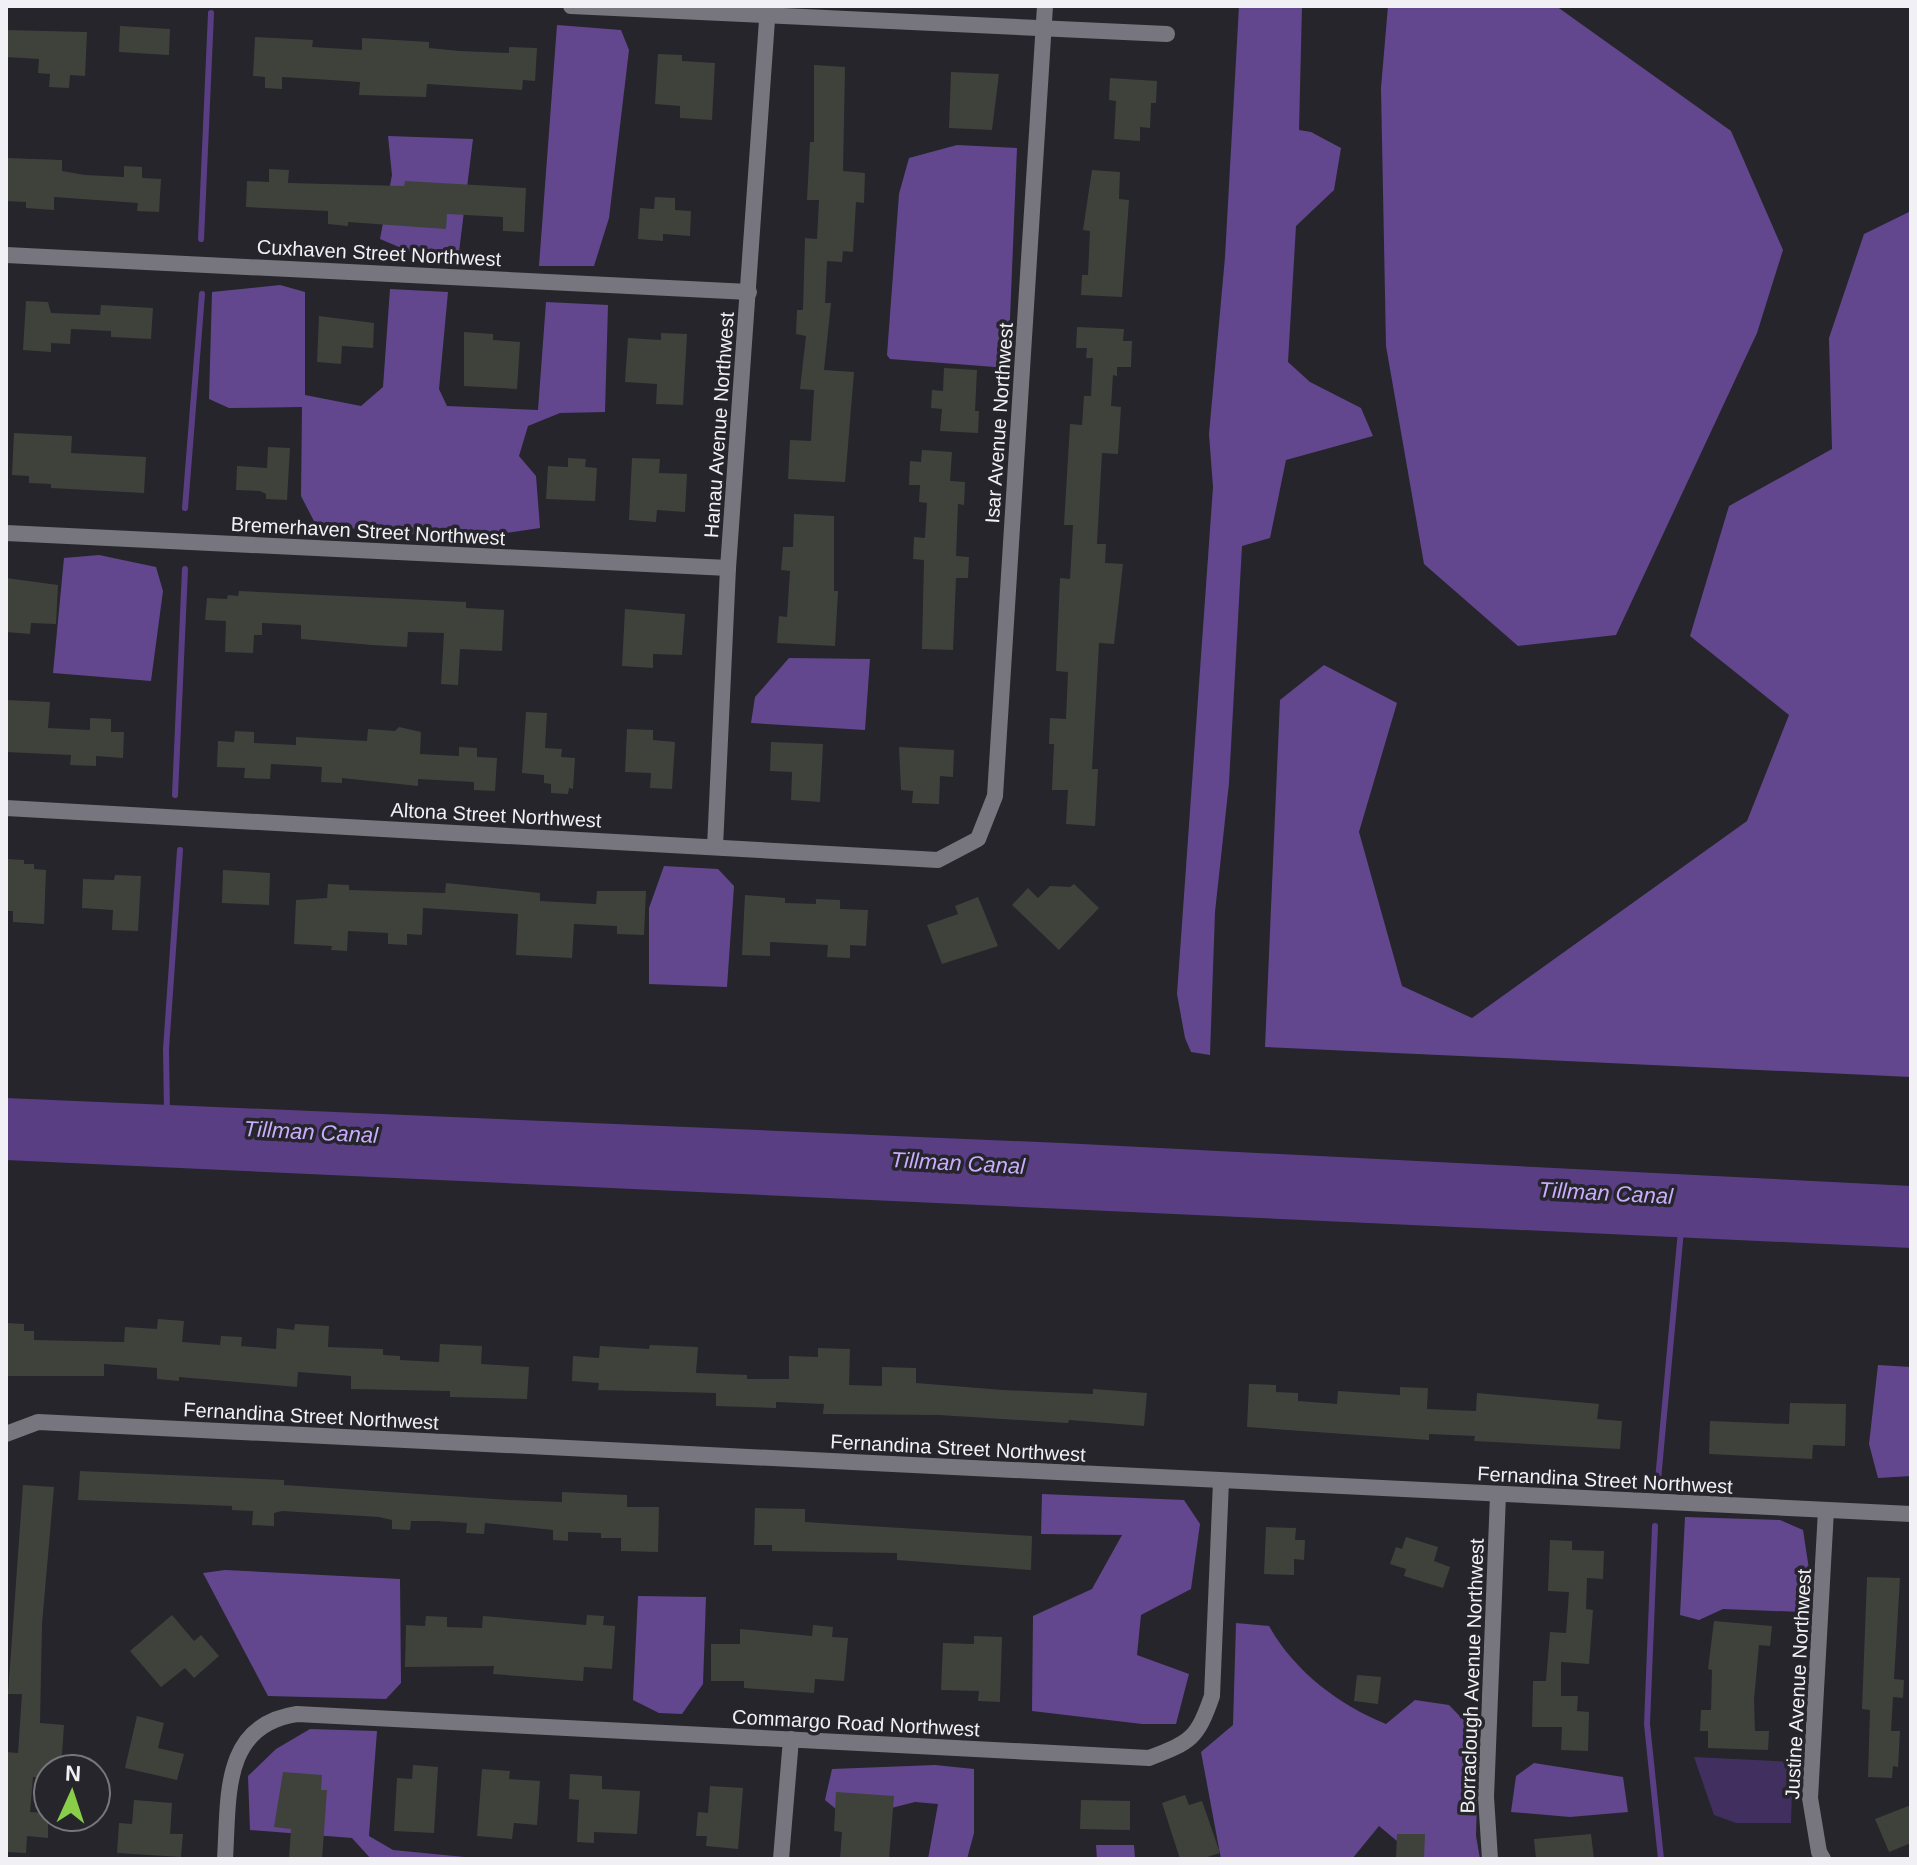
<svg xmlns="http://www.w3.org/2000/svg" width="1917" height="1865" font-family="Helvetica,sans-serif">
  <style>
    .green { fill: #41305f }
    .forest { fill: #62478e }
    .water { fill: #593e84 }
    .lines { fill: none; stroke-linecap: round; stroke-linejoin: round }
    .stream { stroke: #593e84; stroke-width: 6 }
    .building { fill: #3e423b }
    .minor { stroke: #77757d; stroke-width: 16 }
    .labels { text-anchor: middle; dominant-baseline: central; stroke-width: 7; stroke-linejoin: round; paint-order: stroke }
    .street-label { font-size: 20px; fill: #f1f0f4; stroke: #26252b }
    .water-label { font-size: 22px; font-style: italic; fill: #c9adfe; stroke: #26252b }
  </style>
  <rect width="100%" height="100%" fill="#26252b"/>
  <path class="green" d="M1694,1757l99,5 -2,61h-55l-22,-8z"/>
  <g class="forest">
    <path d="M1239,6h63l-3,124 12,2 30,16 -7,42 -38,36 -8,136 22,20 51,26 12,28 -87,24 -16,78 -28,8 -13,237 -14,129 -5,143 -19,-3 -6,-14 -8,-44 36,-507 -4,-53 16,-177z"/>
    <path d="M1388,6h168l175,125 52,119 -26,83 -141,302 -98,11 -94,-82 -38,-218 -5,-258z"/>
    <path d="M557,25l64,5 8,20 -20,168 -15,48h-55z"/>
    <path d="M388,136l85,3 -15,121 -38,-4 -40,-17 12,-64z"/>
    <path d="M957,145l60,3 -9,220 -118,-9 -3,-4 12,-161 10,-36z"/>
    <path d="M1911,211v866l-646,-30 15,-347 44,-35 73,38 -38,129 43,154 70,32 275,-197 42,-106 -99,-79 39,-130 103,-57 -3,-111 35,-104z"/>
    <path d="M280,285l25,7v103l56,11 22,-19 7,-98 58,3 -9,97 8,17 91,4 8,-108 62,3 -3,107 -45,1 -32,13 -9,30 17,20 4,52 -67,10 -95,-6 -63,-9 -14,-27 1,-89 -73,1 -20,-9 3,-107z"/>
    <path d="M99,555l57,12 7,24 -12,90 -98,-8 11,-115z"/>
    <path d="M789,658l81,1 -5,71 -114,-7 4,-26z"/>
    <path d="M664,866l54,3 16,17 -7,101 -78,-3v-76z"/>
    <path d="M1878,1365l33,2v109l-33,2 -9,-34z"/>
    <path d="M1042,1494l142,6 16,24 -9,65 -50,26 -4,40 52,19 -13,50h-34l-110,-13 1,-95 59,-27 30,-54 -81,-1z"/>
    <path d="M1685,1517l95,3 23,10 6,39 -6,43 -80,-3 -24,11 -19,-5z"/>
    <path d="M225,1570l175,9 1,104 -15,16 -118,-3 -65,-123z"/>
    <path d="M638,1596l68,1 -3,87 -21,30 -23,-1 -26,-13z"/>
    <path d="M1236,1623l33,3c25,45 70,79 117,98l29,-24 34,5 30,31 -3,100 4,23h-71v-8l-30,-25 -27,33h-131l-20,-107 32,-27z"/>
    <path d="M310,1729l67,2 -8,105 24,14 92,9h-114l-19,-21 -102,-8 -2,-54 28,-27z"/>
    <path d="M1534,1763l89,14 5,35 -58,5 -59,-5 5,-36z"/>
    <path d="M935,1765l39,4v64l-7,26h-39l10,-55 -23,-2 -67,17 -23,-19 7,-31z"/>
    <path d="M1096,1845h38l1,14h-38z"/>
  </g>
  <path class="water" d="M6,1098l1056,45 849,43v62l-1905,-88z"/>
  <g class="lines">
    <g class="stream">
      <path d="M201,239l10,-226"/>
      <path d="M185,508l17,-214"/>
      <path d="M175,795l10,-226"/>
      <path d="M167,1113l-1,-64 14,-199"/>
      <path d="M1658,1480l23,-250"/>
      <path d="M1655,1526l-8,198 14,135"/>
    </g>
  </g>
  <g class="building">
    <path d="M120,26l50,3 -1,26 -50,-3z"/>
    <path d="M6,30l81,2 -2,44 -15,-1 -1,13 -20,-1 1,-13 -12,-1 1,-14 -33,-2z"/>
    <path d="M255,37l58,3 -1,7 50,3v-12l67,4v6l30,3 50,2v-6l28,1 -2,33 -12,-1 -1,10 -95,-6 -1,13 -67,-2 1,-13 -29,-2 -49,-3v12l-17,-1v-11l-12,-1z"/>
    <path d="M658,54l24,1v6l33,2 -3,57 -32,-2v-12l-25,-2z"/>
    <path d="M814,65l31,2 -2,104 22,2 -1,30 -8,-1 -3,50 -10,-1 -1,11 -15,-1 -2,42h6l-7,67 30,2 -9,110 -57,-3 2,-39 21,1 3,-51 -14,-1 6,-53 -10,-2 1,-24h6l2,-72 12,1 2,-39h-12l3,-58h4z"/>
    <path d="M951,72l48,2 -7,56 -43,-2z"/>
    <path d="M1110,78l47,3 -1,22h-5l-1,25 -10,-1v14l-26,-2 2,-38 -7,-1z"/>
    <path d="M6,158l56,2v11l23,4 39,2v-11l18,1v11l19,1 -2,33 -22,-1 1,-8 -84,-6v13l-28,-2v-6l-20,-1z"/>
    <path d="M269,169l20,1 -1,13 116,3 1,-5 121,7 -2,44 -21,-1v-14l-56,-3 -1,15 -98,-7v4l-20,-2v-13l-82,-4 1,-26 22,1z"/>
    <path d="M1092,170l28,2 -1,27 10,1 -7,97 -41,-2 1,-20h6l2,-44 -7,-1z"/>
    <path d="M655,197l20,1v12l16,1 -1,25 -27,-2v7l-25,-2 2,-31 14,1z"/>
    <path d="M26,301l22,1 3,11 49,2 1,-10 52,3 -2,31 -40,-2v-6l-40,-2 -1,15 -19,-1v9l-28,-2z"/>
    <path d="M319,316l55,7 -1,25 -31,-2 -1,18 -24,-2z"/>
    <path d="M1077,327l47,2 -1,12h9l-1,26h-14v9l-4,-1 -2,31 10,1 -3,47 -16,-1 -5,91h9l-1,19 18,1 -9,80 -15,-1 -7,126h6l-3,57 -29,-2 2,-34h-16l2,-46h-5l1,-26 16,1 2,-47 -12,-1 4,-93 10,1 3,-54h-9l6,-101 12,1 2,-29h7l2,-38h-7l1,-10h-11z"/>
    <path d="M464,332l29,2v6l27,2 -3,47 -53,-3z"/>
    <path d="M661,333l26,1 -4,71 -27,-1 1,-20 -32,-2 3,-44 33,2z"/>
    <path d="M944,368l33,2 -2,41h4l-1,22 -38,-2 2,-22 -11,-1 1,-18 11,1z"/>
    <path d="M14,433l58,3 -1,17 75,4 -2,36 -93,-5v-4l-22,-1v-7l-17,-1z"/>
    <path d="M268,447l22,1 -3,52 -21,-1v-5l-6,-3 -24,-1 1,-24 30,2z"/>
    <path d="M922,450l30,2 -2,29 15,1 -1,23 -6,-1 -2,52 13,1 -1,21h-12l-3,72 -31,-1 2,-89 -11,-1 1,-22 11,1 2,-35 -8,-1 1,-17h-11l1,-24 11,1z"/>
    <path d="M568,458l18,1 -1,8 12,1 -2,33 -49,-2 2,-33 20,1z"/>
    <path d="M632,458l28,1 -1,14 28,1 -2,38 -28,-2 -1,12 -27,-2z"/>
    <path d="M794,514l40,2v75h4l-3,55 -58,-3 2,-27 8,1 3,-46 -9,-1 2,-23h10z"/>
    <path d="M6,578l52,7 -2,39 -25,-1 -1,11 -24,-2z"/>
    <path d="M239,591l227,11v6l38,2 -2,41 -42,-2 -2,36 -17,-1 3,-51 -36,-1 -1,15 -35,-2 -71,-6v-14l-39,-2v12h-8l-1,18 -28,-1 1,-31 -21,-1 2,-22 20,1 1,-4 10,1z"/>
    <path d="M625,609l60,5 -3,41 -29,-1v14l-31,-2z"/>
    <path d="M6,700l44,2 -2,26 42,2v-12l21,1v13h13l-1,26 -27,-2v10l-26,-1 1,-10 -65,-3z"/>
    <path d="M526,712l21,1 -2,35 17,1 -1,8 14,1 -2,31 -4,-1 -1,6 -17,-1v-9l-7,-1v-8l-22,-2z"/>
    <path d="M399,727l22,5 -1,22 39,2v-9l18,1v9l20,1 -2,33 -21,-1v-8l-56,-3v7l-76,-8v5l-21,-1 1,-15 -14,-1 -37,-2 -1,15 -26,-1 1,-10 -28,-1 1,-26 16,1 1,-11 19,1v11l42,2v-8l71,4 1,-12 27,2z"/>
    <path d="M627,729l26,1v10l22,2 -3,47 -22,-1 1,-15 -26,-1z"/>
    <path d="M771,742l52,2 -3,58 -29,-2 1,-28 -22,-1z"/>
    <path d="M899,747l55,3 -1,27 -13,-1 -1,28 -27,-1 1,-12 -12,-1z"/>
    <path d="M6,859l18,1v4h10v5l12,1 -2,54 -31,-2v-11h-7z"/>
    <path d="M223,870l47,3 -1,32 -47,-2z"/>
    <path d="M115,875l26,1 -3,55 -26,-1 1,-20 -31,-2 1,-29 31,1z"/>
    <path d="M446,883l94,10v8l56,3 1,-13h49l-2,44 -27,-1v-8l-43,-2 -2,34 -56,-3 2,-41 -95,-6 -1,27 -15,-1v11l-19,-1v-11l-40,-2 -1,20 -16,-1 1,-4 -38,-2 2,-44 31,-2 1,-14 21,1v5l96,3z"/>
    <path d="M1074,884l25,24 -40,42 -47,-45 16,-17 10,10 12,-12 20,1z"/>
    <path d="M745,895l40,3v5l31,1v-5l24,1v9l28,1 -2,36 -16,-1v13l-23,-1 1,-12 -58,-3v14l-28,-1z"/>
    <path d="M978,897l20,49 -56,18 -15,-39 31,-11 -3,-8z"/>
    <path d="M158,1319l26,2 -2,21 38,3 1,-9 21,1 -1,9 35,3 1,-21 17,2 1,-6 34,2 -1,21 55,2v6l17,1v4l39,2 1,-18 42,2 -1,18 48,3 -2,32 -77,-2v-6l-99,-2v-13l-53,-4 -1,15 -118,-10v4l-22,-2v-11l-53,-4v12h-98v-53l18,1v7h10v9l90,2 1,-15 32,2z"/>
    <path d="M650,1345l48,2 -2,26 51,2v4h42v-23l29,1v-9l32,1 -1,36 33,1v-19l34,1v15l87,7 90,4v-5l54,4 -3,33 -75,-6 -1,3 -129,-8 -116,-1 1,-10 -48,-2v6l-60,-2v-13l-118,-3 1,-7 -27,-2 1,-25 26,2 1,-12 49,3z"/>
    <path d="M1249,1384l27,1v7l22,1v8l39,3 1,-13 62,4v-8l28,1 -1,21 49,2 1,-18 122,11 -2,15 25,2 -2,28 -146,-8 1,-5 -46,-2v6l-182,-13z"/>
    <path d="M1790,1403l56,1 -1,42 -32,-1 -1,14 -103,-5 1,-33 79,3z"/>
    <path d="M80,1471l204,9v5l226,15 52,2v-10l65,3v12h32l-1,45 -37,-1v-13h-20v-5l-33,-1v9l-15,-1v-10l-68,-7 -1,11 -18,-1 1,-10 -31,-2h-25l-1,9 -18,-1v-9l-13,-3 -97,-6 -8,2v13l-22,-1 1,-14 -21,-1v-4l-154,-6z"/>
    <path d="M23,1485l31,2 -12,137 -2,99 24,2 -3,44h-13v9l-15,-1 -3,35 18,1v25l-21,-2 -1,17 -20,-1v-100l12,1 4,-59h-14z"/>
    <path d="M755,1508l50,1v13l227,14 -1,34 -134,-10v-7l-125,-2v-6h-18z"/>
    <path d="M1266,1527l30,1 -1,12h10l-1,20 -10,-1v16l-30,-1z"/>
    <path d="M1406,1537l32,10 -4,14 16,6 -7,21 -39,-12 2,-7 -16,-5 6,-17 6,2z"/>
    <path d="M1550,1540l22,1v9l32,1 -1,28 -16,-1 -1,31 7,1 -4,54 -28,-2v34h17l-1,15 12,1 -1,39 -27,-1 1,-23h-30l1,-46h13l4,-49 16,1 3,-41 -21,-1z"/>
    <path d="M1867,1577l33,1 -6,101 10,1 -1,18 -10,-1 -2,34h9l-2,36 -5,-1 -1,12 -24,-1 2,-67 -8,-1z"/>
    <path d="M172,1615l22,26 7,-6 18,21 -25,22 -9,-10 -24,19 -31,-36z"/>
    <path d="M587,1615l17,1 -1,9 12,1 -3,43 -28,-2 -1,14 -90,-7 1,-8 -89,1 1,-42 19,1 1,-10 21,1v10l35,1 1,-12 103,9z"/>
    <path d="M1714,1621l58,5 -2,20 -11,-1 -5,55 1,31h14l-1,19 -60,-2v-17h-8l1,-21h10l1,-40 -4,-1z"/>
    <path d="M813,1625l20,2 -1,10 16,1 -4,43 -29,-2 -1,14 -70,-5v-7h-33v-37h29v-15l72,7z"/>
    <path d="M974,1636l28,1 -2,65 -22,-1 1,-10 -38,-1 2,-47 31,1z"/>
    <path d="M1357,1675l24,2 -3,27 -24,-3z"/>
    <path d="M137,1716l27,7 -6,25 26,6 -7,26 -52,-12z"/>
    <path d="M413,1765l25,2 -4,66 -40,-2 3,-53 15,1z"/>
    <path d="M482,1769l28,2 -1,8 31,2 -3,44 -23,-2 -2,16 -35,-3z"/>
    <path d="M283,1772l39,3 -1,15h6l-5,69h-33l2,-30 -17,-2z"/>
    <path d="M570,1774l32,2v13l38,2 -3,43 -43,-2v11l-17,-1 2,-42 -10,-1z"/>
    <path d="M710,1786l33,2 -5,61 -32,-3 1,-10h-11l2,-24 10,1z"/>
    <path d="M836,1792l58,4 -5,63h-49l2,-27 -8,-1z"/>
    <path d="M1185,1795l4,10 13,-4 18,52 -19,6h-21l-18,-56z"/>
    <path d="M134,1800l38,3 -2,31h13l-2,23 -64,-4 2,-30 13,1z"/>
    <path d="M1081,1800l49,1v29l-50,-1z"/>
    <path d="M1911,1805v38l-22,9 -14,-33z"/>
    <path d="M1397,1834h28l-1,25h-28z"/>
    <path d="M1591,1834l3,25h-58l-2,-20z"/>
  </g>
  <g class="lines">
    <g class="minor">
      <path d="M571,6l596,28"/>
      <path d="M6,255l743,37"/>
      <path d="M6,533l722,35"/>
      <path d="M6,808l932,52 40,-21 17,-43 50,-790"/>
      <path d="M715,847l13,-279 40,-562"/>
      <path d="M6,1434l32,-12 1873,92"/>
      <path d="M225,1859c4,-61 -4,-134 72,-145l852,44c42,-16 48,-19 63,-62l9,-215"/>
      <path d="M781,1859l10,-120"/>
      <path d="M1490,1859l-4,-62 12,-302"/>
      <path d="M1823,1859l-4,-7 -9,-54 16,-288"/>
    </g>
  </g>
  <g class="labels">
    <g class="street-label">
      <text transform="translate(379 253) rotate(3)">Cuxhaven Street Northwest</text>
      <text transform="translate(999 423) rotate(-86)">Isar Avenue Northwest</text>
      <text transform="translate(719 425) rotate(-86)">Hanau Avenue Northwest</text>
      <text transform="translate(368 531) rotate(3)">Bremerhaven Street Northwest</text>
      <text transform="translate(496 815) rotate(3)">Altona Street Northwest</text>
      <text transform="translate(311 1416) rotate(3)">Fernandina Street Northwest</text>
      <text transform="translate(958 1448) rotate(3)">Fernandina Street Northwest</text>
      <text transform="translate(1605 1480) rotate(3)">Fernandina Street Northwest</text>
      <text transform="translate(1472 1676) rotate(-88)">Borraclough Avenue Northwest</text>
      <text transform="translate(1798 1684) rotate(-87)">Justine Avenue Northwest</text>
      <text transform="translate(856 1723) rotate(3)">Commargo Road Northwest</text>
    </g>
    <g class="water-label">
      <text transform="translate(311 1132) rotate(3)">Tillman Canal</text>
      <text transform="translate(958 1163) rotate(3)">Tillman Canal</text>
      <text transform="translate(1606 1193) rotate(3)">Tillman Canal</text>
    </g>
  </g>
  <rect width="1917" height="1865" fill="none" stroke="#f1f0f4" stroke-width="16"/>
  <g transform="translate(72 1793) rotate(3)"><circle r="38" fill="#26252b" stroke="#77767b" stroke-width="2"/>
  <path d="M0-6L14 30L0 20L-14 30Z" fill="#89ce48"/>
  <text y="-12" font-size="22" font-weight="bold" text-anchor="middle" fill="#f1f0f4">N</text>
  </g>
</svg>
